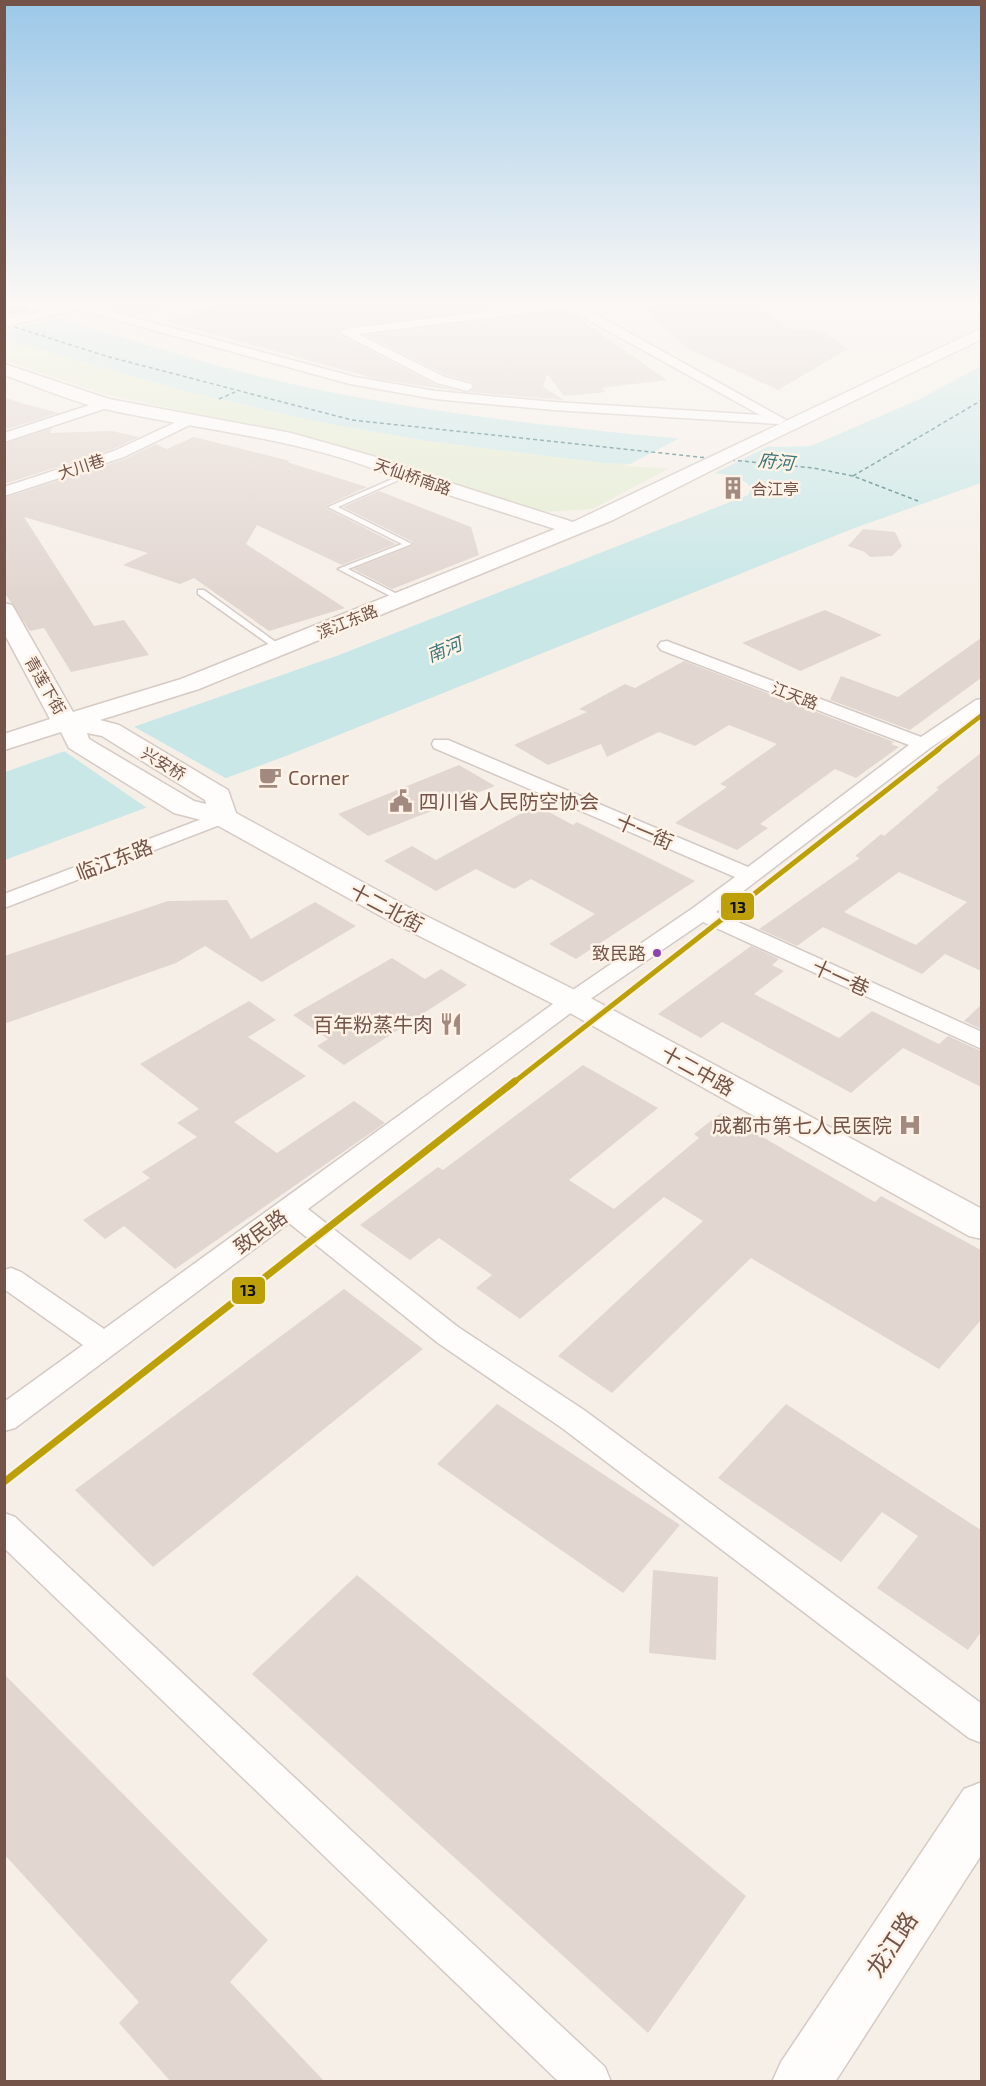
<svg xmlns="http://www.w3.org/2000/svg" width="986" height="2086" font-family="'Exo 2','Noto Sans SC',sans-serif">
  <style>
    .green { fill: #e4ecd2 }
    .water { fill: #c9e7e7 }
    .pier { fill: #f6efe8 }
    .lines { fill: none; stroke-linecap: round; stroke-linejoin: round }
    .ferry { stroke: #3c7679; stroke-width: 1.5; stroke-dasharray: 4 3; stroke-linecap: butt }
    .building { fill: #e2d6d0; fill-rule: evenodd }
    .lane-casing { stroke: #d4cac5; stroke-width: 3 }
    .street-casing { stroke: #d4cac5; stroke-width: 3 }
    .secondary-casing { stroke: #d5cac4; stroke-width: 3 }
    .lane { fill: #fefdfc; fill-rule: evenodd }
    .street { fill: #fefdfc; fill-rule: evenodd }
    .secondary { fill: #fefdfc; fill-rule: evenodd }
    .metro-1-far2-casing { stroke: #fff3e8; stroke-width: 8 }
    .metro-1-far1-casing { stroke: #fff3e8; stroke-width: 9 }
    .metro-1-casing { stroke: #fff3e8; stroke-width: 11 }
    .metro-1-far2 { stroke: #bda007; stroke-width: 4.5 }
    .metro-1-far1 { stroke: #bda007; stroke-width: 5 }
    .metro-1 { stroke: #bda007; stroke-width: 7 }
    .bus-dot { fill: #8e44ad; stroke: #fff3e8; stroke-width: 2 }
    .labels { text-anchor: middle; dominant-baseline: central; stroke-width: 5; stroke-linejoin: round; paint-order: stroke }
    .far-street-label { font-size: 16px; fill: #745348; stroke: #fff3e8 }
    .far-poi-label { font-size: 16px; fill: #745348; stroke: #fff3e8; text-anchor: start }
    .far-water-label { font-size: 18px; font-style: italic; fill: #3c7679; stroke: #fff3e8 }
    .bus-label { font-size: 18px; fill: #745348; stroke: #fff3e8; text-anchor: end }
    .poi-label { font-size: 20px; fill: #745348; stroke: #fff3e8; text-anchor: start }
    .street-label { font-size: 20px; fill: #745348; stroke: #fff3e8 }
    .near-street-label { font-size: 24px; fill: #745348; stroke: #fff3e8 }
    .line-badge { stroke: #fff3e8; stroke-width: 2 }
    .pale-badge-label { font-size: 16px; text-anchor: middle; font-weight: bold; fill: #111 }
  </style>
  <rect width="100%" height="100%" fill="#f6efe8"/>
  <g class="green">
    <path d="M104,300h104l-72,16 -30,-7 -3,-5z"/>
    <path d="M5,339l175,51 149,34 99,17 176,22 70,3 -82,43 -50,3 -227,-72 -215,-47 -95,-33z"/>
  </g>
  <path class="water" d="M5,301c100,31 202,65 305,87 155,32 311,46 468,59l33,-1 107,-46 63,-34v117l-129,46 -566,227 -281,104v-88l334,-117 409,-160 3,-6 -4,-6 -14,-7 -59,-10 -70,-3 -176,-22 -99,-17 -149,-34 -175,-51z"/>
  <g class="pier">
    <path d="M39,309l26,8 -60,14v-15z"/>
    <path d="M682,437l34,2 57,5 -62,31 -37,-6 -48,-3z"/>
    <path d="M131,725l98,55 -79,30 -89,-61z"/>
  </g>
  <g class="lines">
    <g class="ferry">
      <path d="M8,325l101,32 243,63 356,38"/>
      <path d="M219,399l16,-7"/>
      <path d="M731,460l82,8 40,8 65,25"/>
      <path d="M853,476l129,-76"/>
    </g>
  </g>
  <g class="building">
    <path d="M236,300h317v1l-208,26 -8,4 1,3 98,51 22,6 -81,-12 -212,-58 35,-8 -11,-2z"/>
    <path d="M711,300h40l36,28 38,4 23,17 -70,41 -91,-42 -46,-42z"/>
    <path d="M567,310l100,70 -65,8 4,4 -42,4 -17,-22 -4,13 21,13 -94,-8 5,-5 -3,-5 -26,-7 -80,-40z"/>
    <path d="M4,397l17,6 38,10 -55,17z"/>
    <path d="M52,428l-2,5 62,-2 27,6 -26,12 -109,35v-40z"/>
    <path d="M194,437l96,24 -3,1 80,25 -40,18 -1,3 70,36 -54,21 -85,-40 -11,19 99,64 -76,23 -75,-53 -14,6 -57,-19 25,-12 -124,-36 70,109 30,-6 25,35 -78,17 -27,-44 -14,3 -26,-39v-94l121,-39 31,-15 11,5z"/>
    <path d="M379,491l92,36 8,28 -87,34 -39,-20 61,-24 -1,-3 -70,-35z"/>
    <path d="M863,529l32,3 7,14 -10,10 -22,1 -5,-5 -17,-6z"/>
    <path d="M825,610l57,25 -82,36 -58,-28z"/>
    <path d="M981,638v40l-71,52 -80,-30 11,-24 57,21z"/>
    <path d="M684,661l210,81 -3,2 8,3 -43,31 -21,-9 -75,55 8,4 -31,22 -62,-27 52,-36 -7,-3 57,-40 -48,-19 -34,21 -36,-14 -52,25 -6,-13 -53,21 -34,-20 73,-33 -8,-3 46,-25 10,4z"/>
    <path d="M981,753v218l-36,-17 -23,20 -99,-47 -26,19 -38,-17 101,-71 -5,-2 26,-22 3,2 55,-47 -3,-1zM899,872l68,30 -51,43 -72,-33z"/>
    <path d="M459,765l36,21 -127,50 -30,-22z"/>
    <path d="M536,805l37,20 4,-3 118,59 -119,78 -27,-15 46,-30 -64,-35 -17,10 -38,-20 -40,22 -52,-30 28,-15 24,14z"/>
    <path d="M227,900l24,39 64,-37 41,24 -94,56 -57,-36 -29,17 -172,61v-68l164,-55z"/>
    <path d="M751,946l28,13 -7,6 12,6 -30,23 85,44 33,-27 67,33 9,-8 33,15v36l-78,-39 -52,45 -129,-71 -21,16 -43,-24z"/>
    <path d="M392,958l33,21 16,-10 26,16 -123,80 -27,-19 11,-7 -35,-24z"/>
    <path d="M249,1001l27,19 -28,17 58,39 -72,46 43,31 77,-52 31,22 -210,146 -51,-43 -19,13 -22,-19 67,-42 -8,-6 55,-35 -20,-14 22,-14 -59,-45z"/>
    <path d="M981,1005v24l-17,-8z"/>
    <path d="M583,1065l75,43 -89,72 45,29 85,-71 -5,-4 27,-21 154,89 6,-6 100,54v70l-42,49 -188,-111 -139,135 -54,-37 145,-135 -39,-24 -144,122 -44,-31 16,-13 -53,-37 -29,22 -50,-35 78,-58 5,3z"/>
    <path d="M344,1289l79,60 -270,218 -78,-77z"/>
    <path d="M497,1404l183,121 -57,68 -186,-129z"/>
    <path d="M786,1404l195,126v102l-13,18 -91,-62 41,-52 -36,-24 -41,50 -123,-84z"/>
    <path d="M653,1570l65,7 -2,83 -67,-7z"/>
    <path d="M357,1575l389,321 -98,137 -396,-359z"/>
    <path d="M4,1674l264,266 -38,42 95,100h-154l-52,-59 20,-21 -135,-148z"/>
  </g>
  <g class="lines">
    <g class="lane-casing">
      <g id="lane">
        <path d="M404,474l6,1 -72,32 74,37 -64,25 51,26 1,2 -4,2 -58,-30 64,-25 -74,-37z"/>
        <path d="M198,590h6l73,53 -7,2 -72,-51z"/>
      </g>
    </g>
    <g class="street-casing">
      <g id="street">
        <path d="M50,300h19l13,4 273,73 80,14 119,11 206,13 -193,-107 -209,26 87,43 26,7 2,3 -6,4 -30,-8 -98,-51 6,-3 224,-28 47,-1 -5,3 -30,3 205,114 -7,4 -225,-14 -119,-11 -85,-15 -273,-75 -73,18v-7l60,-14z"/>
        <path d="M105,400l5,1 1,3 -1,3 -106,35v-9z"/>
        <path d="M189,416l7,4 -2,3 -70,34 -120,39v-9l110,-36z"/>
        <path d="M667,641l254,96 55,-37 6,-1v14l-52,35 -214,164 266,120v17l-279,-127 -123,84 -272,203 150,118 126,83 398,294v39l-13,-5 -407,-310 -124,-85 -149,-120 -274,205 -11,3v-29l79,-57 -79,-56v-19l7,-2 10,4 83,57 460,-333 129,-88 42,-31 -301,-129 -2,-4 2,-4h14l300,127 161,-122 -248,-95 -3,-4 3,-4z"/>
        <path d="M223,811l7,2 3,4 -3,4 -226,87v-14z"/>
        <path d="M4,1513l11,4 590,550 6,15h-52l-555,-534z"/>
      </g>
    </g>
    <g class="secondary-casing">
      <g id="secondary">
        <path d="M982,328v11l-220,106 -149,75 -414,169 -99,31 19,5 109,65 8,23 172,94 175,87 399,215v30l-13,-3 -408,-228 -175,-89 -173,-96 -39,-10 -105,-65 -8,-16 -57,18v-16l46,-15 -46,-86v-30l8,2 3,5 58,102 108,-33 374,-150 -156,-50c-93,-41 -196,-48 -294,-70 -34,-7 -68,-23 -101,-34v-11l105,35 182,34 99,28 23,10 160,51zM87,733l15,3 103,64 1,4 -12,-3 -105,-62z"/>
        <path d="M982,1782v72l-147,228h-63l9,-20 183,-273z"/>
      </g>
    </g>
    <use href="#lane" class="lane"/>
    <use href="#street" class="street"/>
    <use href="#secondary" class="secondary"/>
    <g class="metro-1-far2-casing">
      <path id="metro-1-far2" d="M937,750l45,-35"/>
    </g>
    <g class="metro-1-far1-casing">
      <path id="metro-1-far1" d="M513,1083l426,-334"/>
    </g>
    <g class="metro-1-casing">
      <path id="metro-1" d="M4,1482l511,-401"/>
    </g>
    <use href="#metro-1-far2" class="metro-1-far2"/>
    <use href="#metro-1-far1" class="metro-1-far1"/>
    <use href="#metro-1" class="metro-1"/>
  </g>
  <linearGradient id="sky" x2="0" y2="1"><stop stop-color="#9bc8e8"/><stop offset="0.51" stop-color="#fbf8f5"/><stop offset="1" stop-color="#fbf8f5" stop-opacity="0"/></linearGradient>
  <rect width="986" height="592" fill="url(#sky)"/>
  <defs>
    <g id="building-bare" transform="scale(1.8)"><path d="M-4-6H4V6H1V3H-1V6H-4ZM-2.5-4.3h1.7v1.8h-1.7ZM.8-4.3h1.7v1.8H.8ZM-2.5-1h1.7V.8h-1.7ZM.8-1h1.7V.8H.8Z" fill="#a28a80" stroke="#fff3e8" stroke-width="2.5" paint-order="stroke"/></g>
    <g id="cafe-bare" transform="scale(1.8)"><path d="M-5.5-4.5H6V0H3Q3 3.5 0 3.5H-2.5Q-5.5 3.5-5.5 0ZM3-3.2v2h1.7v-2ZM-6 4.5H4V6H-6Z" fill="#a28a80" stroke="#fff3e8" stroke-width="2.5" paint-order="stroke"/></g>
    <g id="civic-bare" transform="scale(1.8)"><path d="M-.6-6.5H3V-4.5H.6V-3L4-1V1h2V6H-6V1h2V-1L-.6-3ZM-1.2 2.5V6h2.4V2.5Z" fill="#a28a80" stroke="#fff3e8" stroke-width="2.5" paint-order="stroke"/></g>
    <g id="restaurant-bare" transform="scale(1.8)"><path d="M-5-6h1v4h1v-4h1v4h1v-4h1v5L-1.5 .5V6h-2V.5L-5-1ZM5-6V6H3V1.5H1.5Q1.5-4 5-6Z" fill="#a28a80" stroke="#fff3e8" stroke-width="2.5" paint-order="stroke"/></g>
    <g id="hospital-bare" transform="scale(1.8)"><path d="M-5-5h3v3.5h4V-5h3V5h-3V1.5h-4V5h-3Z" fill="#a28a80" stroke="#fff3e8" stroke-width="2.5" paint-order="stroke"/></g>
  </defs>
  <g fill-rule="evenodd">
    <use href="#building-bare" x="733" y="488"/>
    <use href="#cafe-bare" x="270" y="777"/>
    <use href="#civic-bare" x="401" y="801"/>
    <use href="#restaurant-bare" x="451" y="1024"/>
    <use href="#hospital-bare" x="910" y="1125"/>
  </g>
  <circle class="bus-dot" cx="657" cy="953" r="5"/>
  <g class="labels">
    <g class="far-street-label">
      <text transform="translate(81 466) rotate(-18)">大川巷</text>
      <text transform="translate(413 476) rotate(19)">天仙桥南路</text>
      <text transform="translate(347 621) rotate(-22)">滨江东路</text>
      <text transform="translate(46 685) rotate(60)">青莲下街</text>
      <text transform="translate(795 695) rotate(21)">江天路</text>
      <text transform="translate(164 763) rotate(31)">兴安桥</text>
    </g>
    <g class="far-poi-label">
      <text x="751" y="488">合江亭</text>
    </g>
    <g class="far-water-label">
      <text transform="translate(776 461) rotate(6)">府河</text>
      <text transform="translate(444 649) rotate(-22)">南河</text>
    </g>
    <g class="bus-label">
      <text x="646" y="953">致民路</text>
    </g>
    <g class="poi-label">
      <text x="288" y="777">Corner</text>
      <text x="419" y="801">四川省人民防空协会</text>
      <text x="433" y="1024" text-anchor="end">百年粉蒸牛肉</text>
      <text x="892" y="1125" text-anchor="end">成都市第七人民医院</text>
    </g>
    <g class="street-label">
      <text transform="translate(645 831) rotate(23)">十一街</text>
      <text transform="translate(114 859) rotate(-21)">临江东路</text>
      <text transform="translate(387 907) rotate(28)">十二北街</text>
      <text transform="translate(841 977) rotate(24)">十一巷</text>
      <text transform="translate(698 1070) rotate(29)">十二中路</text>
      <text transform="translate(260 1231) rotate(-36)">致民路</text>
    </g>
    <g class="near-street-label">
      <text transform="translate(891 1944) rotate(-57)">龙江路</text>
    </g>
  </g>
  <g class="line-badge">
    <rect x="720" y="892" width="35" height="29" rx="6" fill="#bda007"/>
    <rect x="231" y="1276" width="35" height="29" rx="6" fill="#bda007"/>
  </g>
  <g class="pale-badge-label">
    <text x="738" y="913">13</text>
    <text x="248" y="1296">13</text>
  </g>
  <rect width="986" height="2086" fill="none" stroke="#745348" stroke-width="12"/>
</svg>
